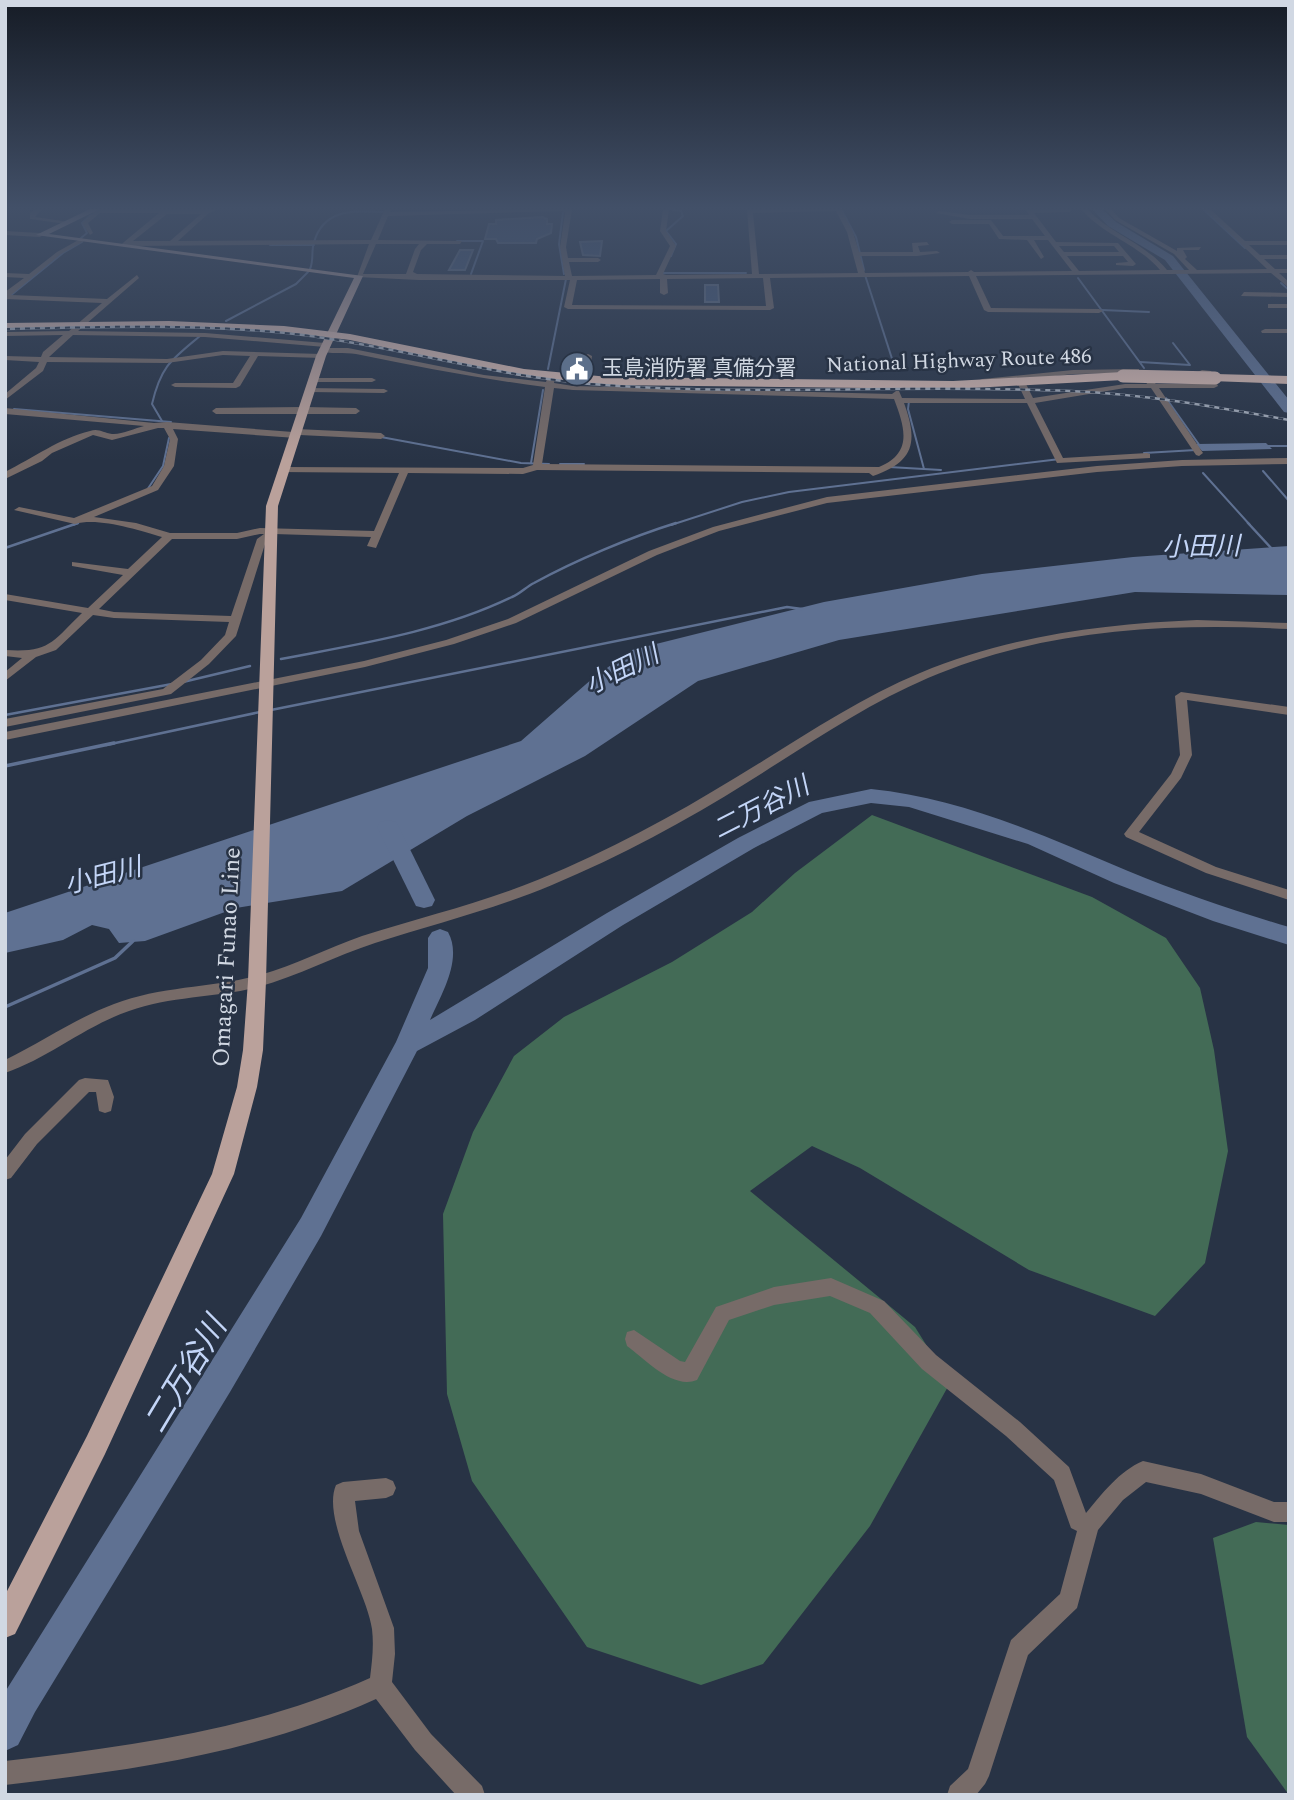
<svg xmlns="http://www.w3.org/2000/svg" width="1294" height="1800" font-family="Spectral,'Noto Sans JP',serif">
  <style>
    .forest { fill: #436b56 }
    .water { fill: #5f7192 }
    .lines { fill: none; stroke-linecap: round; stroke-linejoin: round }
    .stream-far2 { stroke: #5f7192; stroke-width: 2 }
    .stream-far1 { stroke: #5f7192; stroke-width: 2.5 }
    .stream { stroke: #5f7192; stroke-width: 3.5 }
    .river { fill: #5f7192; fill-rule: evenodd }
    .building { fill: #465979; stroke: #626e83; stroke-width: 2 }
    .minor { fill: #776b68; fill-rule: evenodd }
    .major { fill: #baa19b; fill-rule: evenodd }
    .highway { fill: #d4b7af; fill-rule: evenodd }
    .rail-casing { stroke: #a5adba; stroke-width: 2.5 }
    .rail { stroke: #283345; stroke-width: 2; stroke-dasharray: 5; stroke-linecap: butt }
    .highway-bridge { stroke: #d4b7af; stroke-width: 13 }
    .labels { text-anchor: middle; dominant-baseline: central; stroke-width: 5; stroke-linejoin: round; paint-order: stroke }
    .far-street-label { font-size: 21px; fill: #d1d8e3; stroke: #283345 }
    .far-poi-label { font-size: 21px; fill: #d1d8e3; stroke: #283345; text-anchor: start }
    .street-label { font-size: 24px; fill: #d1d8e3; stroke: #283345 }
    .water-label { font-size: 26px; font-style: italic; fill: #c3d5f7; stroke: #283345 }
    .near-water-label { font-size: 32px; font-style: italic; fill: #c3d5f7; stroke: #283345 }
  </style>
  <rect width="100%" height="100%" fill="#283345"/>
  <g class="forest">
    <path d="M872,815l220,82 74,41 34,50 14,62 14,101 -23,112 -50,53 -126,-46 -169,-102 -48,-22 -62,45 165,136 35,56 -80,143 -107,138 -62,21 -114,-38 -115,-166 -25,-87 -4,-180 30,-82 41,-76 50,-39 108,-55 80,-50 43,-39z"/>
    <path d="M1256,1522l33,3v270l-42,-58 -34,-199z"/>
  </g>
  <g class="water">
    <path d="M1266,443l6,6 -70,2 -6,-7z"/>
    <path d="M1289,546v49l-154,-3 -296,48 -141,41 -113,75 -118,60 -125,75 -106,17 -91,33 -26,2 -10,-14 -17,-4 -29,15 -58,13v-40l516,-172 72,-63 39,-28 192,-48 158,-28 151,-17z"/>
  </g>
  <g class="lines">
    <g class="stream-far2">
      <path d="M669,209l12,2 2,5 -17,15 10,13 -5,12"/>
      <path d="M841,209l15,28 8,33"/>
      <path d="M1203,209l42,39"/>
      <path d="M1098,210l5,-1"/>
      <path d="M563,212l-4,32 5,30"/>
      <path d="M81,238l6,-5 -5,-10 9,-8"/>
      <path d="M457,241h26l-12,33"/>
      <path d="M270,245h44"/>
      <path d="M310,269c4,-9 1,-18 4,-27 10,-34 40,-31 69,-30"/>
      <path d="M663,273h83"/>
      <path d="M865,275l30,93"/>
      <path d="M1078,278l66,90"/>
      <path d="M1281,283l8,7"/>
      <path d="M5,300l58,-47 19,-11"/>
      <path d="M1102,310l47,2"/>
      <path d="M226,321l70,-37 12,-12"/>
      <path d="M1140,362l50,3 -17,-22"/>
      <path d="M548,369l18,-90"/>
      <path d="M1166,398l34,48"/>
      <path d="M909,401l-1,8 16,60"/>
      <path d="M14,409l157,13"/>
      <path d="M162,421l-10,-17c9,-38 19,-44 48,-68"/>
      <path d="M381,437l140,26 28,1"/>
      <path d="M1266,446h23"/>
      <path d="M1144,453l52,-3"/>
      <path d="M531,463l12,-73"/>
      <path d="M560,464h24"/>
      <path d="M889,467l52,3"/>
      <path d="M1263,471l26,30"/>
      <path d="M1203,473l47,52"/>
      <path d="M147,490l16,-24 6,-28"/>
      <path d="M73,525l5,-2"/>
      <path d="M671,525l71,-23 47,-10 271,-33"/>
    </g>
    <g class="stream-far1">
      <path d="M1248,523l24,26"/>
      <path d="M5,548l73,-25"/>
      <path d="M281,659c78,-15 159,-27 231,-62 8,-3 14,-10 22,-14 42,-23 97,-46 142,-60"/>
      <path d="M183,682l67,-16"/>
      <path d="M271,710l516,-103 15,2"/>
      <path d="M5,715l167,-31"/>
      <path d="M106,745l154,-33"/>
    </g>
    <g class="stream">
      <path d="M5,766l109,-23"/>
      <path d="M5,1007l110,-49 18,-17"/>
    </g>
    <g class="river">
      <path d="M1092,209h10l14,13 57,34 116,144v13l-5,-1 -119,-152 -57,-34z"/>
      <path d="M871,789c90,9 174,47 257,82 53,22 107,40 161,56v18l-76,-24 -99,-38 -86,-39 -119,-37 -38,-4 -49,10 -68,35 -131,77 -148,95 -58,31 -96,185 -91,156 -195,320 -17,33 -13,6v-59l296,-474 95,-176 32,-74v-30l4,-6 8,-3 8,3c15,27 -7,63 -18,88l177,-107 131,-75 71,-36z"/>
      <path d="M388,820l8,2 3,5 36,73 -3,6 -8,2 -8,-2 -3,-6 -36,-73 3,-5z"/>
    </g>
  </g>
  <g class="building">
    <path d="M542,217l5,2v5h5l-1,9 -14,6 -1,4h-38l-2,-4h-11l4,-15h7v-4z"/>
    <path d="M602,241l-2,15 -17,-1 -3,-13z"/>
    <path d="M460,250h13l-8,20h-16z"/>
    <path d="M705,285h13l1,17h-14z"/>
  </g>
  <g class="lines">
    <g class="minor">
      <path d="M35,209h7l-7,8 34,5 -3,2 -36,-5v-6z"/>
      <path d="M88,209h130l-9,4 -31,28 193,-1 14,-31h6l-1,3 182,-3 -6,38 2,11h30l3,2 -3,2h-29l3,14 84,-1 14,-29 -10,-15 3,-22h6l-3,22 10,15 -13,28 3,1 86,-1 -5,-65h94l12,23 6,20h54l-1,-9 15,-1 2,3 -11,1 2,6 17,-1 3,2 -23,3h-57l5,17 103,-1 3,-2 3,2 98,-1 -24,-31h-14l10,17 -3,2 -14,-19 -28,-1 -10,-15h-37l-3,-2 3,-2h39l12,16h42l-13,-17h-62l-34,-6 3,-2 31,4h59l-3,-5 46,-1 -2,3 -36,1 22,29 62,1 18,21 -3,2 -17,-1v-2l12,-1 -5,-6h-56l12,15 81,-1c-22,-26 -57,-35 -79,-61h6c24,25 58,34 80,61h22l-15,-16 -59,-34 -10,-11h6l8,9 58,33v-3l24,-1 -2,3h-16l4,7 -2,2 12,11 70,-1 -63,-60h6l35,32h44v4h-40l11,10h29v4h-25l11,10h14v4h-10l10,9v6l-18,-15 -295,3 15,32 108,1 4,2 -4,2 -111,-1 -4,-2 -15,-34 -199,2 4,30 -4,2 -202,-1 -4,-2 6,-27h-151l-62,-3 12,-33 -244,2 -3,-2 2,-2 35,-29h-59l-12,10 5,10 -3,2 -8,-12 11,-10 -7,-1zM563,211l2,2 -5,34 5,29 -148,-2 -4,-2 8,-22 6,-6h33l2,-3 -84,-1 10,-24zM836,211l11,21 11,41 -99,1 -6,-61zM167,214h34l-31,27h-37zM376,244h43l-4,5 -9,25h-43zM1059,246h55l5,6h-55zM763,278l3,28 -194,-1 5,-25 83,-1v14l4,2 4,-2 -1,-14z"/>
      <path d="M5,231l35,2 3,2 -3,2 -35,-2z"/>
      <path d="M82,238l2,3 -23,13 -50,41 96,4 30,-24 2,3 -61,53 127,2 120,10 4,2 -4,2 -120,-10 -132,-2 -24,22 118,2 56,-8 98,3 4,2 -4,2 -63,-2 -18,30 -4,2 -61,-1 -4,-2 4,-2h58l17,-27 -27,-1 -56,8 -120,-1 -4,9 -38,29v-6l31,-26 3,-6 -34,-2v-4l36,1 2,-5 20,-17 -58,1v-4l64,-1 33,-28 -97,-4v-7l19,-14 -19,-1v-4l24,1 28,-22z"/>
      <path d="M1244,292l45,1v4l-48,-1z"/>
      <rect x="1268" y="304" width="21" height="4"/>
      <path d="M1265,329h24v4h-27l-1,-2z"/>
      <path d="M320,348h28l136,27 62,7 2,-6h3l4,2 -1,5 19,3 319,8 4,-3h3l3,7 112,1h11l-8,-17 4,-2 -39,3 -4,-2 4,-2 91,-9 63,-1h3v4l-66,1 -52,6 4,2 8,16 92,-14h22l-2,-4 4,-2 7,6h53l-4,-9 -7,-3 4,-2 9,1 7,15 -4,2h-55l44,65 -4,3 -3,-1 -45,-67h-26l-90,15 28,55 84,-5 3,1v4l-93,5 -30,-60h-123c14,38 11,59 -31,73l-4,-3 -332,-3 -14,4 -115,-1 -32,75 -9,-2 4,-9 -97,-3 -8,7 -30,95 -27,28 -38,30 -166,33v-8l158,-30 38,-29 24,-25 4,-13 -115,-4 -21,-3 -37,35 -20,7 -31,24v-9l17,-14 -17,-2v-6c45,3 47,-8 77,-37l-77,-13v-6l83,14 35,-33 -51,-9v-4l56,7 34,-32c-24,-7 -64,-20 -87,-13l-61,-14 5,-3 55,11 78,-32 12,-20 6,-27 -6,-11h-6l-46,12 -19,-5 -41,18 -10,8 -37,18v-7c28,-14 55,-34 85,-41 9,-3 13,2 22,3 9,1 23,-6 32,-8l-139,-12v-6l149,15 13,-1 126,10 4,-3 84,4 4,3 -4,3 -81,-4 -4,3 -123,-9 5,10 -4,27 -16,24 -64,27 42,6 34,10h67l23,-5 114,3 25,-58 -119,-1 -2,-2 5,-3 240,1 10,-3 12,-78c-63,-8 -126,-20 -189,-33 -11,-2 -27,1 -37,-4zM554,388l19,2 321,9c11,29 19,54 -15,68l-337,-3zM260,534h4l-7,5 -26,77 -117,-4 -15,-3 73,-70h65z"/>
      <path d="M588,354l4,2 -3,24 -4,2 -4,-2 3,-24z"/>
      <path d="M313,378h59l4,2 -4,2h-62l-1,-2z"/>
      <path d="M307,388l77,1 4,2 -4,2 -74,-1h-3z"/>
      <path d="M304,407l52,1 4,3 -4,3h-140l-4,-3 4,-3z"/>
      <path d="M1289,458v6l-107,2 -85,6 -270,31 -108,28 -62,24 -141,68 -62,21 -89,23 -360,73v-8l359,-71 82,-21 62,-21 141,-68 64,-24 114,-30 270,-31 85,-6z"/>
      <path d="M1197,620l92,3v6c-123,-6 -247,0 -361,49 -63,27 -121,67 -180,104 -62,39 -127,74 -196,103 -57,24 -118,39 -177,58 -40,13 -77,33 -117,44 -42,11 -88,9 -129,24 -44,15 -80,47 -124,62v-13c37,-18 71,-42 109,-56 47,-18 98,-16 146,-29 35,-10 68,-27 102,-39 60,-19 120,-33 178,-57 68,-28 133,-63 195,-101 60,-36 120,-78 185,-105 88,-37 182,-49 277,-53z"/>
      <path d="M1181,692l108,15v8l-102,-15 5,55 -11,23 -42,54 77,35 73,23v10l-83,-27 -80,-36 -2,-3 47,-60 9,-19 -5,-59z"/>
      <path d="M85,1078l23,2 6,17 -3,14 -6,2 -6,-2 -3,-19h-7l-52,52 -26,34 -6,2v-20l20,-26 54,-54z"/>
      <path d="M831,1278l53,23 52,54 84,67 49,45 17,46c16,-19 33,-42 57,-52l58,13 73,28h15v20h-15l-73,-28 -55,-12 -23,18 -25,30 -21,78 -49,47 -39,121 -4,8 -9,11h-29l3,-9 18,-17 43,-129 49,-46 17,-63 -6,-3 -17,-48 -48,-44 -84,-67 -52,-56 -40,-17 -56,9 -45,15 -32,60c-24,10 -52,-21 -70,-34l-2,-7 2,-7 7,-2 46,31 5,1 31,-55 58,-20z"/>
      <path d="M386,1478l7,3 3,7 -3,7 -7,3 -31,3 4,30 35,97 1,26 -3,28 39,52 51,52 3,9h-29l-41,-45 -39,-51c-120,54 -241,71 -371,86v-24c126,-15 249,-31 365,-83 2,-16 4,-32 2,-49 -5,-37 -51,-109 -36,-144l7,-3z"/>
    </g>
    <path class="major" d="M90,209h10l-51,25 314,42 -37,80 -48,150 -12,475 -3,69 -6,37 -23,87 -129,280 -90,180 -10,4v-43l82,-159 125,-262 25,-87 6,-37 5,-69 18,-475 50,-150 38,-78 -318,-43z"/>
    <g class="highway">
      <path d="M169,321l115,5 66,8 174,35 85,8 344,4 170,-9 6,4 -6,4 -170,9 -344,-4 -85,-8 -174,-37 -66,-8 -115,-5 -164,2v-6z"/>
      <path d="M1215,374l74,2v8l-78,-3v-6z"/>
    </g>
    <g class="rail-casing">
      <path id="rail" d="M5,329c99,-2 199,-6 298,6 101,13 199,43 301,50 155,11 311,-1 467,6 73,3 146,16 218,29"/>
    </g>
    <use href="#rail" class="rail"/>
    <path class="highway-bridge" d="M1123,376l92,2"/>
  </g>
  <linearGradient id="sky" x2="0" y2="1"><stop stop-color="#161c26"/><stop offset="0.45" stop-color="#425068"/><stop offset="1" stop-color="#425068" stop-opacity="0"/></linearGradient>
  <rect width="1294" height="461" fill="url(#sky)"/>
  <defs>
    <g id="civic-disc" transform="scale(1.75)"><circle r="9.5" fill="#5c6f8a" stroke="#283345"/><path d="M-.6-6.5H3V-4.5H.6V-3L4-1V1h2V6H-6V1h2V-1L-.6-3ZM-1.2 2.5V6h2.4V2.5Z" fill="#fff"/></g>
  </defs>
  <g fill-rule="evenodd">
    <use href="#civic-disc" x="577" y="369"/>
  </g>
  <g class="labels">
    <g class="far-street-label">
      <text transform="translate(959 361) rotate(-2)">National Highway Route 486</text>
    </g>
    <g class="far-poi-label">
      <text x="602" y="369">玉島消防署 真備分署</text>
    </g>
    <g class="street-label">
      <text transform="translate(227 957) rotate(-87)">Omagari Funao Line</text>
    </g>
    <g class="water-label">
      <text transform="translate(1201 547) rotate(-1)">小田川</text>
      <text transform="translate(622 670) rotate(-26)">小田川</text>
      <text transform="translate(761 808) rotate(-27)">二万谷川</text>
      <text transform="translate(103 876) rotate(-14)">小田川</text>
    </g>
    <g class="near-water-label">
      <text transform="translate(186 1375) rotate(-59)">二万谷川</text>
    </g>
  </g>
  <rect width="1294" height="1800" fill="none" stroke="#d1d8e3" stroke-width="14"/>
</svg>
